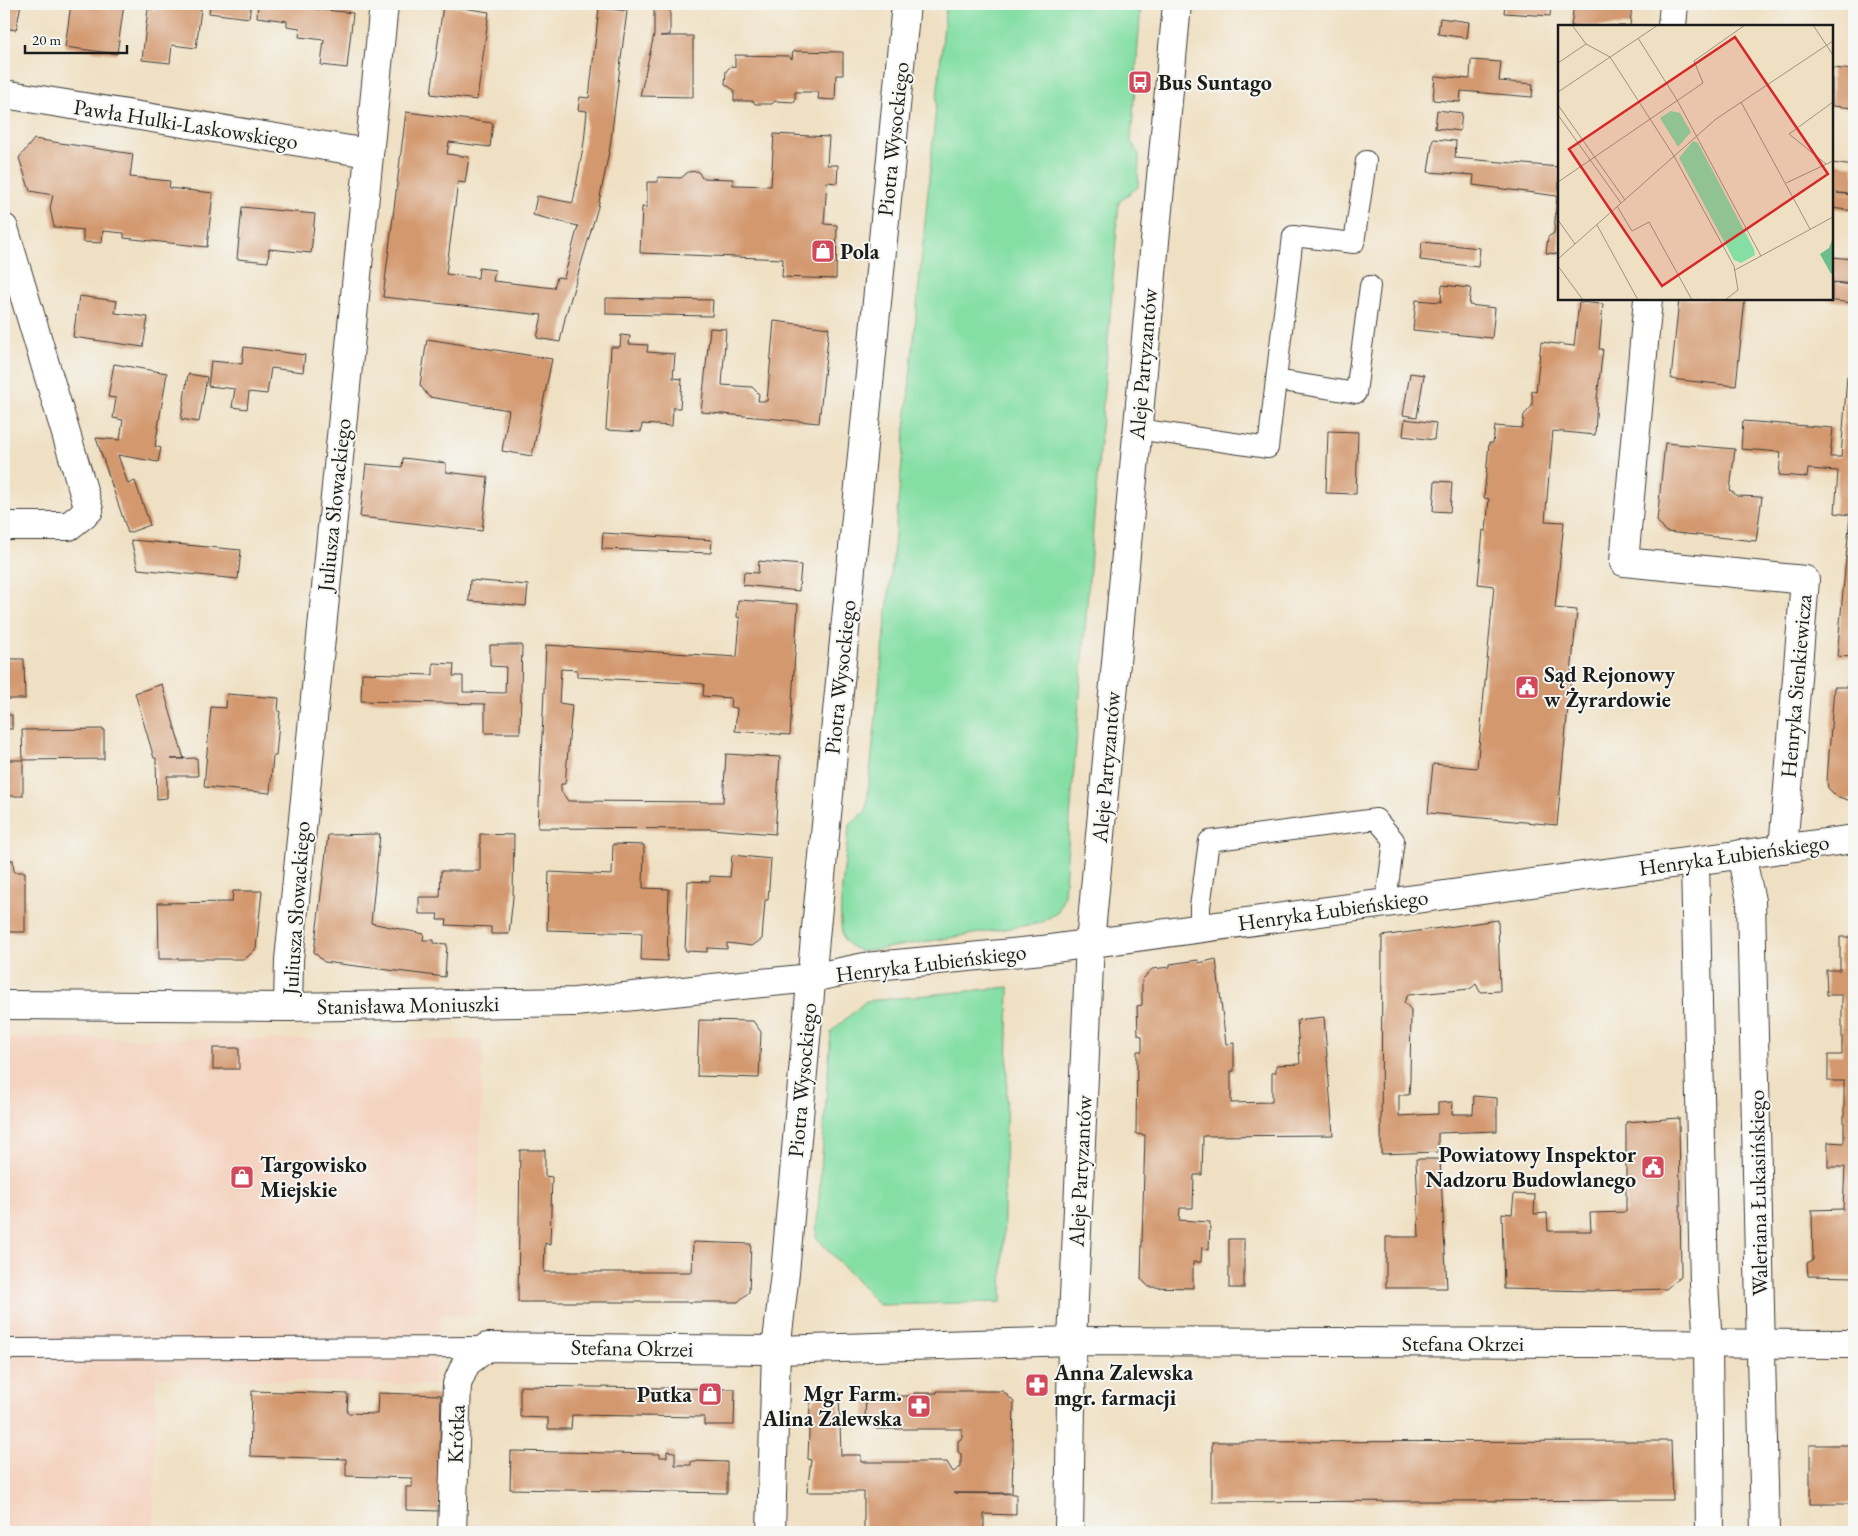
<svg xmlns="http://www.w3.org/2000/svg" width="1858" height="1536" font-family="'EB Garamond',serif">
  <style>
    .built { fill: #f4d3c0 }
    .green { fill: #85dfa5; stroke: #507e60 }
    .building { fill: #d3986e }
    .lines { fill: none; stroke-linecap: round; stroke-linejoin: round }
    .lane-casing { stroke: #3c3935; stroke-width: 22 }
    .street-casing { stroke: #3c3935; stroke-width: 30 }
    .lane { stroke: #fff; stroke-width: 20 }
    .street { stroke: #fff; stroke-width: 28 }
    .labels { text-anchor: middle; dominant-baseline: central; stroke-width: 4; stroke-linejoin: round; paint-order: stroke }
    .poi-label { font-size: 22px; font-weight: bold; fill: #1c1c1c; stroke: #f6f6f2; text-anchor: start }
    .street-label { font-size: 22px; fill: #1c1c1c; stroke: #f6f6f2 }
    .inset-road { fill: none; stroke: #9b9280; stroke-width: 1 }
    .view { fill: #d62828; fill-opacity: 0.15; stroke: #d62828; stroke-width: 2.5 }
    .inset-edge { fill: none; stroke: #1c1c1c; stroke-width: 2.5 }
  </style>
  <rect width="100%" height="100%" fill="#f6f6f2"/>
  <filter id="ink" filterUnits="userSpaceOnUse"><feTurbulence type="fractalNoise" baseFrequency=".02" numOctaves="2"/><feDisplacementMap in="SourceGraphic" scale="10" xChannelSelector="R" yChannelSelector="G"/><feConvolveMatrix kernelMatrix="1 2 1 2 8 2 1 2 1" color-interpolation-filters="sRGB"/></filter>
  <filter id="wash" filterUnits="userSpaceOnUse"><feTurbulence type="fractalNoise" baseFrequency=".0096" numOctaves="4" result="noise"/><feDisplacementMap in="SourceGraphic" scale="20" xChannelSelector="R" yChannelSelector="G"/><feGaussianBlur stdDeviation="1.12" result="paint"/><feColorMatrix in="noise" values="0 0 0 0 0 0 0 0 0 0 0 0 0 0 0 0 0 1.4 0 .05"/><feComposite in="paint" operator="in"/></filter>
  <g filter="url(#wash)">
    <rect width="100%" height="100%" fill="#efe0c3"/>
    <path class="built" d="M4,1038l479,2 -7,275h-35l-8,70 -277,-8 -2,152 -150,2z"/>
    <g class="green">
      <path d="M946,4h195l-10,137 8,14 -1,32 -19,15 -55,693 -6,17 -17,11 -179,29c-6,-3 -15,-6 -18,-13 -9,-22 3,-87 5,-113l17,-15 27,-256z"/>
      <path d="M1009,987l-7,315 -123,3 -63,-68 15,-205 35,-31z"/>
    </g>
    <g id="blocks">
      <g class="building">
        <path d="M4,4h17l-5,26 -12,-2z"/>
        <path d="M71,4h53l-7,50 -52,-7z"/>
        <path d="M163,4l38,5 -5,39 -24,-3 -2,18 -28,-3 6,-51 14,1z"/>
        <path d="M210,4h41l-2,14 -40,-5z"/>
        <path d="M258,4h14l81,9 -6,55 -26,-3 3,-25 -25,-3 1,-9 -13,-2v-5l-30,-4z"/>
        <path d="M654,4h16v31l-10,1h33v61l-53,-1 14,-61z"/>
        <path d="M1505,4h46l-1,12 -46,-3z"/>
        <path d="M1574,4h58l-2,22h-59z"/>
        <path d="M443,5l46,7 -12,88 -46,-6z"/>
        <path d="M599,8l28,3 -17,136 -12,60 -33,111 -5,24 -23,-4 5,-23 -159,-18 23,-185 87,11 -3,24 -41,-5 -2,12 22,3 -4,26 -7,-1 -12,92 32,4 1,-10 16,2 -2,11 61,7 3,-11 7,1 14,-52 -45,-11 4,-19 36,7 11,-61 3,-31 -9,-1 2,-13 9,1z"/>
        <path d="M1440,18l29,4 -2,16 -29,-4z"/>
        <path d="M793,51l50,1v23h-7l-1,25 -17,-1 1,-7h-24v10l-20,-1 -3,3h-17l-2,-3h-19v-11l-9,-6 1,-13 5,-5 4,1v-12l53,1 4,3z"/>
        <path d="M1471,60l30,2 -2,19 34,3 -1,13 -71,-6 -1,11 -27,-2 2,-24 35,3z"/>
        <path d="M1832,68l22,2v38l-22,-2z"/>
        <path d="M1437,110l25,3 -2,18 -25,-3z"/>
        <path d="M774,134l55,3 -2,28h11l-1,18 -10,-1 -3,42 13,1 -1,54 -54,-2 1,-18 -143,-6 2,-46h5v-25h11v-5l23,1 7,-6 10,-1 4,7 31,1v6l38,1z"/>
        <path d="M34,139l99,15 -3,23 40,4 -1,7 44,5 -6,54 -83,-9v-5l-21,-2 -1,12 -19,-1v-12l-29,-3 -4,-19 3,-13 -23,-4 -11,-33z"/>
        <path d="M1433,139l23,2 -1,17 104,9v87l-13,-1 2,-16 6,-4 3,-37 -84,-11 1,-10 -46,-3z"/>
        <path d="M1832,163l22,3v28l-17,-1 17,2v16l-22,-3z"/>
        <path d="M242,207l73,7 -4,39 -42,-4 -1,13 -31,-3z"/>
        <path d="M1422,242l58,6 -2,19 -58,-7z"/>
        <path d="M1832,257l22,2v25l-22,-2z"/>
        <path d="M1832,283l22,2v18l-29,-3 7,-1z"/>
        <path d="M1442,285l29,3 -2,17 26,3 -3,30 -79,-8 3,-30 25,2z"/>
        <path d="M79,296l38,5 -2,12 33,4 -5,30 -70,-10z"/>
        <path d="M606,298l107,2 -1,16 -106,-2z"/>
        <path d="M1679,299h66l-9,87 -65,-7z"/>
        <path d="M1579,302l24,2 -4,45h4l-6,49 -2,37 -42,-4 -8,90 19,1 -9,86 22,2 -20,215 -129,-12 5,-49 44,4 17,-182 -16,-2 5,-54 3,1 3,-32 -5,-1 5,-55h4l2,-17 27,2 2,-13 8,-9v-16l4,2 5,-50 33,4z"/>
        <path d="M774,321l55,7 -10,95 -118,-11 9,-84 16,1 -4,56 30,2 7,7 -1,7h9z"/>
        <path d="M621,335l9,1 -1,8 19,1 -1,7 28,2 -2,24 9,1 -2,29h-7l-1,18 -30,-2 -1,8 -35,-2 5,-83h9z"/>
        <path d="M427,339l125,20 -20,97 -30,-5 7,-41 -80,-13 -9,-12z"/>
        <path d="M244,347l61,8 -2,17 -32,-4 -4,26 -18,-2 -2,17 -15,-2 3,-18 -27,-3 3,-25 31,3z"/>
        <path d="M114,364l53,9 -12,73 6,2 -3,14 -40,-7 10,29 7,-3 15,44 -22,8 -32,-95 24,2 3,-20 -10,-2 3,-20 -8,-1z"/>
        <path d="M1410,373l14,2 -7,42 -14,-2z"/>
        <path d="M188,374l19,3 -8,45 -18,-3z"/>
        <path d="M1847,376l7,1v422l-6,1 -12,-4 -8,-8 -1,-7 7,-94h17l1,-30 -15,-1 13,-141 -15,-2 3,-42 -30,-2 -1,8 -28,-2 2,-23 -40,-3 2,-28 90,7 -3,29h11z"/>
        <path d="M1405,419l31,4 -2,17 -31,-4z"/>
        <path d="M1328,431l30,1 -2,62 -30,-1z"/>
        <path d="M1665,443l70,6 -5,41 7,6 25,1 -6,44 -90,-9 -9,-11z"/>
        <path d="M403,458l43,5v9l42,5 -6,54 -122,-14 6,-53 36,3z"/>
        <path d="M1435,481l17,1 -2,30 -17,-1z"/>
        <path d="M603,533l109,7 -1,13 -109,-4z"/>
        <path d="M131,540l110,10 -3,29 -100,-10z"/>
        <path d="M759,561l42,4 -2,26 -56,-6 1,-13 14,1z"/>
        <path d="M470,580l58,5 -2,21 -57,-5z"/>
        <path d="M738,600l60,4 -8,131 -55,-4 2,-23 -7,-1 1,-9 -28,-2 1,-12 -127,-7v-7l-16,-1 -2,34 13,2 -7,79h-4v7l7,10 155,1 3,-48 54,3 -5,77 -64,-5 -173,-1 8,-183 191,12 3,-39 -3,-1z"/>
        <path d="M490,645h32l-2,88h-35v-29l-124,-3 1,-28 71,2v-12l21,1 -1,12h10v16l42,1 1,-26 -16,-1z"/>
        <path d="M4,659h20l1,40h-21z"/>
        <path d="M162,684l22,75h-13l26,-1 1,18h-31v22l-10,1 -1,-41h-2l-19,-65z"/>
        <path d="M227,694l52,4 -1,13h2l-4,45h-3l-3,37 -66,-6 7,-80 15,1z"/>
        <rect x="4" y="715" width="8" height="14"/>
        <path d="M104,729v30l-81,1v36h-19v-36h19l-1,-30z"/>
        <path d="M380,834l-9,89 53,11 -1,6h11v3l13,1 -2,33 -121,-15 -10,-10 14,-117z"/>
        <path d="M480,834l34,1 -1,62 -4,37h-18v-7l-45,-2 1,-5h-10l1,-6h-19v-17h21l1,-26h39z"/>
        <path d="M613,844l31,1 -1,43 26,1 -2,72 -26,-1 1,-27 -95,-3 2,-58 63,3z"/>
        <path d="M732,855l39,4 -3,41h-3l-3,39 -10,7 -25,-3v6l-20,-1v4l-22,-1 3,-70 22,1v-6l20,1z"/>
        <path d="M4,860h9l1,12h11v60h-21z"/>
        <path d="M233,891h29l-6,58 -11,10h-86l-1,-56 74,-1z"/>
        <path d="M1498,920l2,71 -20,1 -4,-8 -6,5 -62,6 -4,7 7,8 -1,69 -1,16h-10v21l39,-2v-11l15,-1 -1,12h21l1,-18 23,2v33l-59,2v19l-57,2 1,-218z"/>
        <path d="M1840,937h14v340l-46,-1 -1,-13 6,-3 -1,-50 31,-1 2,-42h-17v-25l16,1v-62h-16v-26h14v-60h-15l-1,-25h14z"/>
        <path d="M1216,959l10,85 8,-1v28h-3v32l41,-1v-29l4,-1v-7l24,-1 -3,-44 27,-3 9,118 -130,1 -1,39h-8l-1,33h-13l-1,12 31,2 -1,28 -7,-3 -1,15h-8v26l-44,-1 -8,-8 4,-144 -9,-1 1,-83h5v-15l-4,-1 -1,-29 5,-1v-25l10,-11 18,-2v-3l28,-4 1,3z"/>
        <path d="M699,1020l54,1 8,11 -2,46 -62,-2z"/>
        <rect x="213" y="1048" width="26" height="21"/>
        <path d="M1679,1118l2,158 -15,13 -73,2 -89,-2 -2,-76 10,1 2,-20 21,1 -1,19 13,-1 1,18h43l-1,-18 36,-1v-90z"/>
        <path d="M520,1150h25v26l7,1 -2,68 -5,-2 -1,29h148l1,-30 58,2 -2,48 -11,10h-220z"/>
        <path d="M1416,1159h24l7,129h-61v-51h33z"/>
        <rect x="1229" y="1239" width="15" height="49"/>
        <path d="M520,1386l215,3 -1,36h-30v-8l-132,-2 -1,14h-23v-11l-28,-1z"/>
        <path d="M252,1391l96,3 -1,19 30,1 1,-21 63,2 -2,116 -33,-1v-23h6v-9l-66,-2v-17l-96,-3z"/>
        <path d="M937,1391h66l11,11 -2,91h-59l63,1v21l-32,-1v18h-120v-40h-57l4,-32 -3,-1 2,-55 11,-10 18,-1 2,62h20v7h86l6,10 8,-5v-13l-3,-2v-11l4,-3v-9h-86l-11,-10 1,-26h30l1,3h17v-3h23z"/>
        <path d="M1671,1441l2,59 -461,2v-60z"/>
        <rect x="1810" y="1445" width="44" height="59"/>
        <path d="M511,1451l149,3v3h7v-6l8,1v13h16v-4l36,1v31l-217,-4z"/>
      </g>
    </g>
  </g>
  <g filter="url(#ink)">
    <use href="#blocks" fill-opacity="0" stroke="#3c3935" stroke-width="1"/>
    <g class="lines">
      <g class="lane-casing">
        <g id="lane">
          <path d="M1366,161l-12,82 -61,-7 -17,144 80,13 14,-107"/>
          <path d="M1137,429l131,19 8,-68"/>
          <path d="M1200,928v-21l9,-66 167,-22 18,21 -8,62"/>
          <path d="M4,1349l483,-2"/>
        </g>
      </g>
      <g class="street-casing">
        <g id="street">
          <path d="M1672,26l2,-22"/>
          <path d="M4,94l364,59"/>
          <path d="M4,228l85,282 -20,16h-65"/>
          <path d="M1648,299l-24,263 181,18 -22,269"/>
          <path d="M1741,854l10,47 14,631"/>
          <path d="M1695,861l9,423 4,60 2,188"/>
          <path d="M4,1005l284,2 287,-5 236,-24 54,-11 177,-17 812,-111"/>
          <path d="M288,1007l1,-47 95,-956"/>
          <path d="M452,1532l5,-148 9,-21 21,-16 289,3 296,-9 782,3"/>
          <path d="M771,1532l5,-182 9,-77 30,-335 91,-934"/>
          <path d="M1069,1532l3,-191 18,-398 87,-939"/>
        </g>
      </g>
      <use href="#lane" class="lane"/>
      <use href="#street" class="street"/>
    </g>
  </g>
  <defs>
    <g id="bus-square" transform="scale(1.25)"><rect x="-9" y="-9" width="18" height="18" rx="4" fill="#d1495b" stroke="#f6f6f2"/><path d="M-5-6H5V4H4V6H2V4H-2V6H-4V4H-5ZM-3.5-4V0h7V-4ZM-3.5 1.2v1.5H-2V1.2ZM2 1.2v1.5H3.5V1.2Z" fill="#fff"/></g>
    <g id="shop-square" transform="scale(1.25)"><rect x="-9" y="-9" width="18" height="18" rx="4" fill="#d1495b" stroke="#f6f6f2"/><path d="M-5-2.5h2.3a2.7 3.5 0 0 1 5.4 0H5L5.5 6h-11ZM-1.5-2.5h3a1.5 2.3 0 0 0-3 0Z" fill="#fff"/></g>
    <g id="civic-square" transform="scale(1.25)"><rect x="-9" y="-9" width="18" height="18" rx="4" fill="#d1495b" stroke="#f6f6f2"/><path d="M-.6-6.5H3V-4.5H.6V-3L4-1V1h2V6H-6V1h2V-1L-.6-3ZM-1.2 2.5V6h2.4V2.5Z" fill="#fff"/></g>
    <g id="pharmacy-square" transform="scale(1.25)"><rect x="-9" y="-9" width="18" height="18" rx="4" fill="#d1495b" stroke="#f6f6f2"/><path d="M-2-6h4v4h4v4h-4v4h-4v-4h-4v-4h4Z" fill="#fff"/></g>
  </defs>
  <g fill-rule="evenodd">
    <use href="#bus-square" x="1140" y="82"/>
    <use href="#shop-square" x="823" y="251"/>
    <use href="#civic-square" x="1527" y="687"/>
    <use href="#civic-square" x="1653" y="1167"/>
    <use href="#shop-square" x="242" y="1177"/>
    <use href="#pharmacy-square" x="1037" y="1385"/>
    <use href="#shop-square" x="710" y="1394"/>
    <use href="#pharmacy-square" x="919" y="1406"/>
  </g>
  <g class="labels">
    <g class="poi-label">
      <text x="1158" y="82">Bus Suntago</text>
      <text x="840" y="251">Pola</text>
      <text x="1544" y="674">Sąd Rejonowy<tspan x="1544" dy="25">w Żyrardowie</tspan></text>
      <text x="1636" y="1154" text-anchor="end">Powiatowy Inspektor<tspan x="1636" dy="25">Nadzoru Budowlanego</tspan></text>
      <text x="260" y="1164">Targowisko<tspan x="260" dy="25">Miejskie</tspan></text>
      <text x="1054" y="1372">Anna Zalewska<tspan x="1054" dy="25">mgr. farmacji</tspan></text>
      <text x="902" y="1393" text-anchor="end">Mgr Farm.<tspan x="902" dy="25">Alina Zalewska</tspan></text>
      <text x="692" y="1394" text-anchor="end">Putka</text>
    </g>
    <g class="street-label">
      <text transform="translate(186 124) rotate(9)">Pawła Hulki-Laskowskiego</text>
      <text transform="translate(893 139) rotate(-84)">Piotra Wysockiego</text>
      <text transform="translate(1143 364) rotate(-85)">Aleje Partyzantów</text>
      <text transform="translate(334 505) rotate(-84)">Juliusza Słowackiego</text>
      <text transform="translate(840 677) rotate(-84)">Piotra Wysockiego</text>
      <text transform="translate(1796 686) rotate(-85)">Henryka Sienkiewicza</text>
      <text transform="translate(1106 767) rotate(-85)">Aleje Partyzantów</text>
      <text transform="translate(1734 855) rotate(-8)">Henryka Łubieńskiego</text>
      <text transform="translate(296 908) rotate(-86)">Juliusza Słowackiego</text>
      <text transform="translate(1333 910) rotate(-8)">Henryka Łubieńskiego</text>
      <text transform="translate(931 963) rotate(-7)">Henryka Łubieńskiego</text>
      <text transform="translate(408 1005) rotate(-1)">Stanisława Moniuszki</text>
      <text transform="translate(802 1080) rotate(-85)">Piotra Wysockiego</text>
      <text transform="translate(1080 1171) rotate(-87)">Aleje Partyzantów</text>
      <text transform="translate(1758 1193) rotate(-91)">Waleriana Łukasińskiego</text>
      <text x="1463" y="1343">Stefana Okrzei</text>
      <text transform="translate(632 1348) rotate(1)">Stefana Okrzei</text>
      <text transform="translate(456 1434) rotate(-88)">Krótka</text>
    </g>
  </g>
  <g transform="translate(1558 25)">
    <rect width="275" height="275" fill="#efe0c3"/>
    <path d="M113,86l9,2 11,19 -13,15 -18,-29zM135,116l5,2 56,106 1,6 -14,8 -7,-3 -55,-102z" fill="#85dfa5"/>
    <path d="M275,213v34l-2,2 -11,-20 9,-6z" fill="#6cbe8a"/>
    <path class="inset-road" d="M14,0l14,19 24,13 64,99 60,110 4,24 -13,10M255,0l20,30M80,13l39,62 84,156M0,38l28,-19M0,67l100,-67M183,77l69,127M0,80l67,95M0,90l63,88M268,139l-37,-30 44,-32M0,157l145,-99 -9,-22 51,-36M228,158l47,-22M59,181l15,25 17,-9 43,78M0,195l17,24M39,200l41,75M0,234l158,-140 117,-78M0,241l25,34M177,245l98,-53"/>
    <path class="view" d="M177,12l93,137 -166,112 -93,-137z"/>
    <rect width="275" height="275" class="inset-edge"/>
  </g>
  <rect width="1858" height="1536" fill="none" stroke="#f6f6f2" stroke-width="20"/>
  <path d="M25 45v8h102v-8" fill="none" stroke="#1c1c1c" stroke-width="2.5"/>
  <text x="32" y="45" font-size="15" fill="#1c1c1c" stroke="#f6f6f2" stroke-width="4" paint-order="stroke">20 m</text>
</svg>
